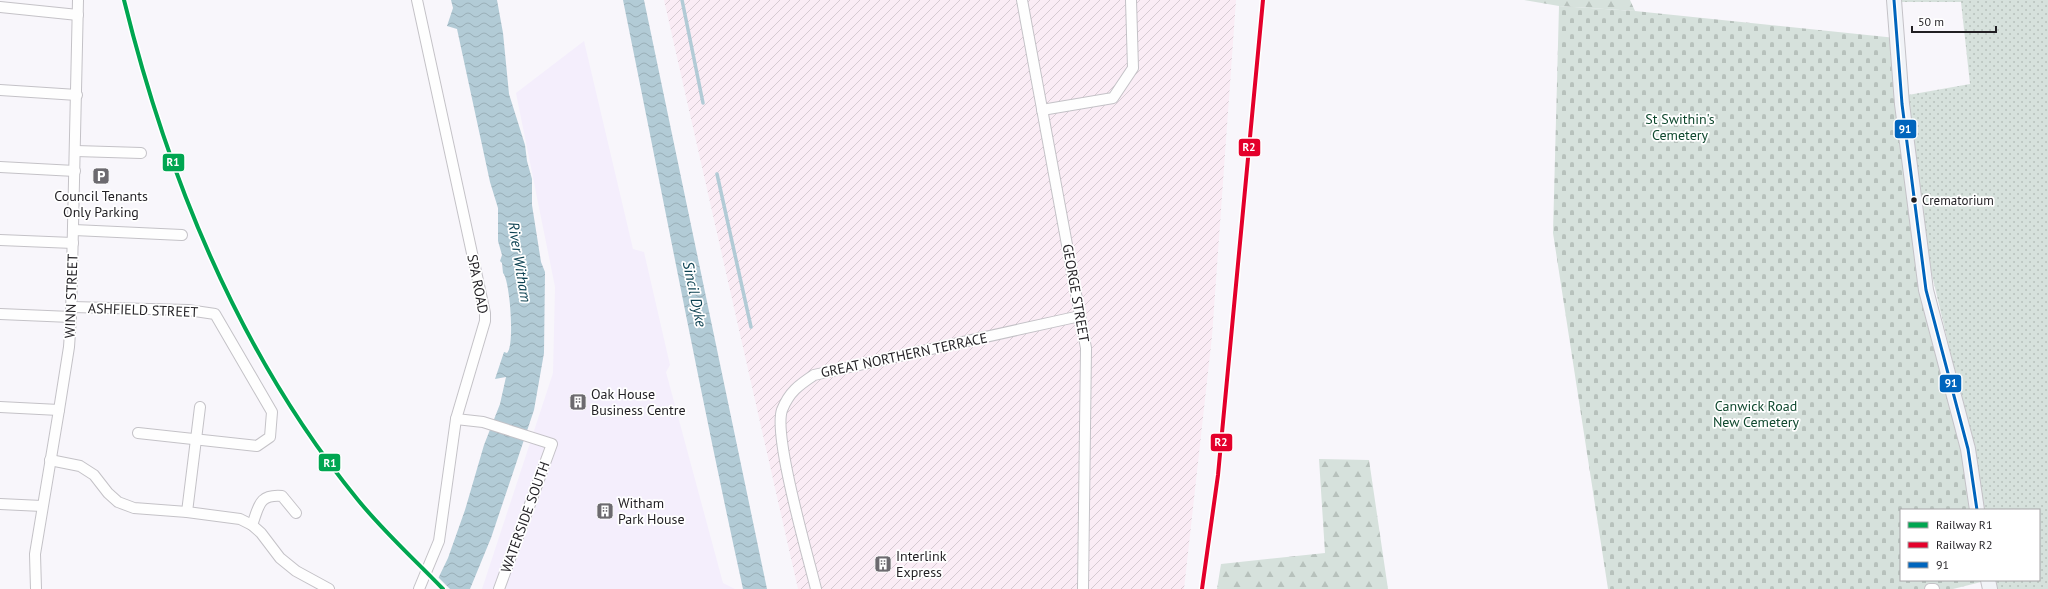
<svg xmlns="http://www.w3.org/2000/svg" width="2048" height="589" font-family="'PT Sans',sans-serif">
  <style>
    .built { fill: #f4eefc }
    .industrial { fill: url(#industrial-furrows) }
    .grass { fill: url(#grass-dots) }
    .forest { fill: url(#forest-firs) }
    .cemetery { fill: url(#cemetery-stones) }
    .water { fill: url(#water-waves) }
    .pier { fill: #f8f6fb }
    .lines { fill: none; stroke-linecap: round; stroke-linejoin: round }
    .stream { stroke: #b2cbd6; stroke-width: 3.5 }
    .minor-casing { stroke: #c4c2c7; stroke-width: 12 }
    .secondary-casing { stroke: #c4c2c7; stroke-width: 16 }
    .minor { stroke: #fefefe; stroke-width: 10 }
    .secondary { stroke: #f1f3f7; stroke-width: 14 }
    .bus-1-casing { stroke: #fff; stroke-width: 6 }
    .bus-1 { stroke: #0065bd; stroke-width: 3 }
    .rail-1-casing { stroke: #fff; stroke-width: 7 }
    .rail-2-casing { stroke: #fff; stroke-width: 7 }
    .rail-1 { stroke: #00a651; stroke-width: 4 }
    .rail-2 { stroke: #e4002b; stroke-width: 4 }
    .bus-dot { fill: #211f23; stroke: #fff; stroke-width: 1.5 }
    .labels { text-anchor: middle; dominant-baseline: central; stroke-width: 3.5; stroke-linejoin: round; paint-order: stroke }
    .bus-label { font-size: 13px; fill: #211f23; stroke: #fff; text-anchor: start }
    .park-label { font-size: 14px; fill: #0f482e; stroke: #fff }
    .poi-label { font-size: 14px; fill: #211f23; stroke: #fff; text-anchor: start }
    .street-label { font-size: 14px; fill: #211f23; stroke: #fff }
    .water-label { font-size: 15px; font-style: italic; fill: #0d4252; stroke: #fff }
    .line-badge { stroke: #fff; stroke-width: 1.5 }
    .badge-label { font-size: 11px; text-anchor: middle; font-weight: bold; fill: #fff }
  </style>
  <defs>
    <pattern id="industrial-furrows" width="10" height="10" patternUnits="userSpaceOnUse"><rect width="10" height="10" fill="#faecf5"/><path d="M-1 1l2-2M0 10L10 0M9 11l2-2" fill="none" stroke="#d6cad2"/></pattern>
    <pattern id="grass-dots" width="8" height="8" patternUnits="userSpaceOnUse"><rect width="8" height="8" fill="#d6e1dc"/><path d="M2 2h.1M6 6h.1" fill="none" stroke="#b7c1bc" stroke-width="1.8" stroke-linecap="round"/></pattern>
    <pattern id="forest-firs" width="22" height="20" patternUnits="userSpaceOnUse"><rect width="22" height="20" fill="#d6e1dc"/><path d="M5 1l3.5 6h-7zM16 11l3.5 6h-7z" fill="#b7c1bc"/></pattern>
    <pattern id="cemetery-stones" width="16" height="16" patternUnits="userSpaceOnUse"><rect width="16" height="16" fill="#d6e1dc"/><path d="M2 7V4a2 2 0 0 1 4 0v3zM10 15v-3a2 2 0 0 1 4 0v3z" fill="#b7c1bc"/></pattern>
    <pattern id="water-waves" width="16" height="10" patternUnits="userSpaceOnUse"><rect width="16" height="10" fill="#b2cbd6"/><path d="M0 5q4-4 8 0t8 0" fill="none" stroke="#99aeb7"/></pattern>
  </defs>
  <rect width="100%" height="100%" fill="#f8f6fb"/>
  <path class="built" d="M584,41l49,208 11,3 26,113 -4,7 57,211 12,6h-253l71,-216 2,-86 -39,-194z"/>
  <path class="industrial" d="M664,0h572l-24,336 -28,253h-386z"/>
  <path class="grass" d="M1902,0h146v589h-53l-1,-9h45v-70h-56l-12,-71 -40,-168 -23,-176 62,-11 -9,-82h-59z"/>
  <g class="forest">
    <path d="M1524,0h106l5,11 -76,-5z"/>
    <path d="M1319,459l50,1 19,129h-171l4,-25 104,-11z"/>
  </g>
  <path class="cemetery" d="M1559,6l76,5 261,27 39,312 28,109 8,51h-70v70h80v2l-28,7h-345l-55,-356z"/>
  <g class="water">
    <path d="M451,0h46l6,33 6,61 16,51 2,16 5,18v26l9,57 4,10 -1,81 -10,57 -43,128 -21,51h-37l15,-31 17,-48 19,-65 16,-41 6,-27 -11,2 9,-27 3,1c8,-7 3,-73 -4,-80l-1,-10 -2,-2 2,-6 -4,-14v-33l-8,-26 -33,-153 -10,-3 6,-18z"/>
    <path d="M623,0h21l123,589h-24c-43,-196 -80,-393 -120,-589z"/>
  </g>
  <path class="pier" d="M436,575l14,14h-19z"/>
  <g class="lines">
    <g class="stream">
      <path d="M682,0l21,103"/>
      <path d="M717,174l34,153"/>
    </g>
    <g class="minor-casing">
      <g id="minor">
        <path d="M417,0l68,313v8l-29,98 -17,122 -20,48"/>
        <path d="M1022,0l64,348 -3,241"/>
        <path d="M0,7l78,8"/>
        <path d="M0,90l77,5"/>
        <path d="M1042,110l71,-12 20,-30 -2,-68"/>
        <path d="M76,151l65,2"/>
        <path d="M0,167l75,4"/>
        <path d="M74,230l108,5"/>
        <path d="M0,240l73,3"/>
        <path d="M72,307l116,3 27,4 57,98 -2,25 -13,9 -119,-13"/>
        <path d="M0,314l71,3"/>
        <path d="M0,407l59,3"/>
        <path d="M456,419l27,3 69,22 -53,145"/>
        <path d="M50,460l30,6 14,9 14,18 10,9 16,6 53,4 53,7 12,6 9,8 19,25 16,13 33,18"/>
        <path d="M0,504l42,2"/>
        <path d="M187,512l13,-105"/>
        <path d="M252,525c7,-18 6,-31 30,-29l14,17"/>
        <path d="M36,589l-1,-35 24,-144 10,-63 2,-30 7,-317"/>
        <path d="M816,589c-8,-33 -43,-153 -34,-179 7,-18 17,-25 32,-35l266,-59"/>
        <path d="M1930,589h4"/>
      </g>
    </g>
    <g class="secondary-casing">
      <g id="secondary">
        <path d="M1894,0l8,104 24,186 42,159 9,61"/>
        <path d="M1988,580l2,9"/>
      </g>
    </g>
    <use href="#minor" class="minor"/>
    <use href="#secondary" class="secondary"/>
    <g class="bus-1-casing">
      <path id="bus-1" d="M1894,0l8,104 24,186 42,159 9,61"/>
    </g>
    <use href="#bus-1" class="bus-1"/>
    <g class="rail-1-casing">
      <path id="rail-1" d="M124,0c44,178 117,357 234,500 26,32 57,60 85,89"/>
    </g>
    <g class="rail-2-casing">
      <path id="rail-2" d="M1202,589l16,-114 45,-475"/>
    </g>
    <use href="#rail-1" class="rail-1"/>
    <use href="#rail-2" class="rail-2"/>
  </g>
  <defs>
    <g id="parking-square" transform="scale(0.9)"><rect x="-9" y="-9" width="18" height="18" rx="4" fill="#6c6a6f" stroke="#fff"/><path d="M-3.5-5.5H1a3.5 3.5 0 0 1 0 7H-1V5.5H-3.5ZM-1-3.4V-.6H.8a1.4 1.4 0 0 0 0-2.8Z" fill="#fff"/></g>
    <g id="building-square" transform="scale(0.9)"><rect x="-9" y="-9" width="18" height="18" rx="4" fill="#6c6a6f" stroke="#fff"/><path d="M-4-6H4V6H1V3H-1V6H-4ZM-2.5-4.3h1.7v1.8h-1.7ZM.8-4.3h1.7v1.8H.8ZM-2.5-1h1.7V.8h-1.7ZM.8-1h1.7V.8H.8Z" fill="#fff"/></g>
  </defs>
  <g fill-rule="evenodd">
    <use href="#parking-square" x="101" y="176"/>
    <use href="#building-square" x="578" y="402"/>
    <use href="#building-square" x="605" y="511"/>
    <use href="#building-square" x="883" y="564"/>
  </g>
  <circle class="bus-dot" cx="1914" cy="200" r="3.5"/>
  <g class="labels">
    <g class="bus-label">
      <text x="1922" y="200">Crematorium</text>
    </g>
    <g class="park-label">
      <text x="1680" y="119">St Swithin's<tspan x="1680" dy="16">Cemetery</tspan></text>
      <text x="1756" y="406">Canwick Road<tspan x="1756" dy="16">New Cemetery</tspan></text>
    </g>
    <g class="poi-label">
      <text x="101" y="196" text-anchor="middle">Council Tenants<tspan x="101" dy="16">Only Parking</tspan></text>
      <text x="591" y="394">Oak House<tspan x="591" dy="16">Business Centre</tspan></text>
      <text x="618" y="503">Witham<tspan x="618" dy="16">Park House</tspan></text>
      <text x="896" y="556">Interlink<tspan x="896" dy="16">Express</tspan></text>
    </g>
    <g class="street-label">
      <text transform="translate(478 284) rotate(79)">SPA ROAD</text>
      <text transform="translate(1076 293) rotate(80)">GEORGE STREET</text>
      <text transform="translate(71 296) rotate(-88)">WINN STREET</text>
      <text transform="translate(143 310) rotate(2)">ASHFIELD STREET</text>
      <text transform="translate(904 355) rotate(-12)">GREAT NORTHERN TERRACE</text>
      <text transform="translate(525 517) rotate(-70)">WATERSIDE SOUTH</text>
    </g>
    <g class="water-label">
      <text transform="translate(520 262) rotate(81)">River Witham</text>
      <text transform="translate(695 294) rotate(78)">Sincil Dyke</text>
    </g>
  </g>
  <g class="line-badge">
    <rect x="1894" y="119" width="23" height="20" rx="4" fill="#0065bd"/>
    <rect x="1238" y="138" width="23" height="19" rx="4" fill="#e4002b"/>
    <rect x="162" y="153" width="23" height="19" rx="4" fill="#00a651"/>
    <rect x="1939" y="374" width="23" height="19" rx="4" fill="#0065bd"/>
    <rect x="1210" y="433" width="23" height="19" rx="4" fill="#e4002b"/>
    <rect x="318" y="453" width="23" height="19" rx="4" fill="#00a651"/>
  </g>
  <g class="badge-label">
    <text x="1905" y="133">91</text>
    <text x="1249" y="151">R2</text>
    <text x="173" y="166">R1</text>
    <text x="1951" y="387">91</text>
    <text x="1221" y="446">R2</text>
    <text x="330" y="467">R1</text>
  </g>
  <rect x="1900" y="509" width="140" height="72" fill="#ffffff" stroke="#a6a5a7"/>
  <rect x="1908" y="522" width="20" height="6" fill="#00a651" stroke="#a6a5a7"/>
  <text x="1936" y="529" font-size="12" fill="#211f23">Railway R1</text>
  <rect x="1908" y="542" width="20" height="6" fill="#e4002b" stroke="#a6a5a7"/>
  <text x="1936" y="549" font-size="12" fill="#211f23">Railway R2</text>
  <rect x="1908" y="562" width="20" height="6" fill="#0065bd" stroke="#a6a5a7"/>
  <text x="1936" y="569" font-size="12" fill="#211f23">91</text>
  <path d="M1912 26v6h84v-6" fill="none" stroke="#211f23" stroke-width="2"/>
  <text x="1918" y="26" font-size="12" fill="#211f23" stroke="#ffffff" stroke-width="3" paint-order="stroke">50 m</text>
</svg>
